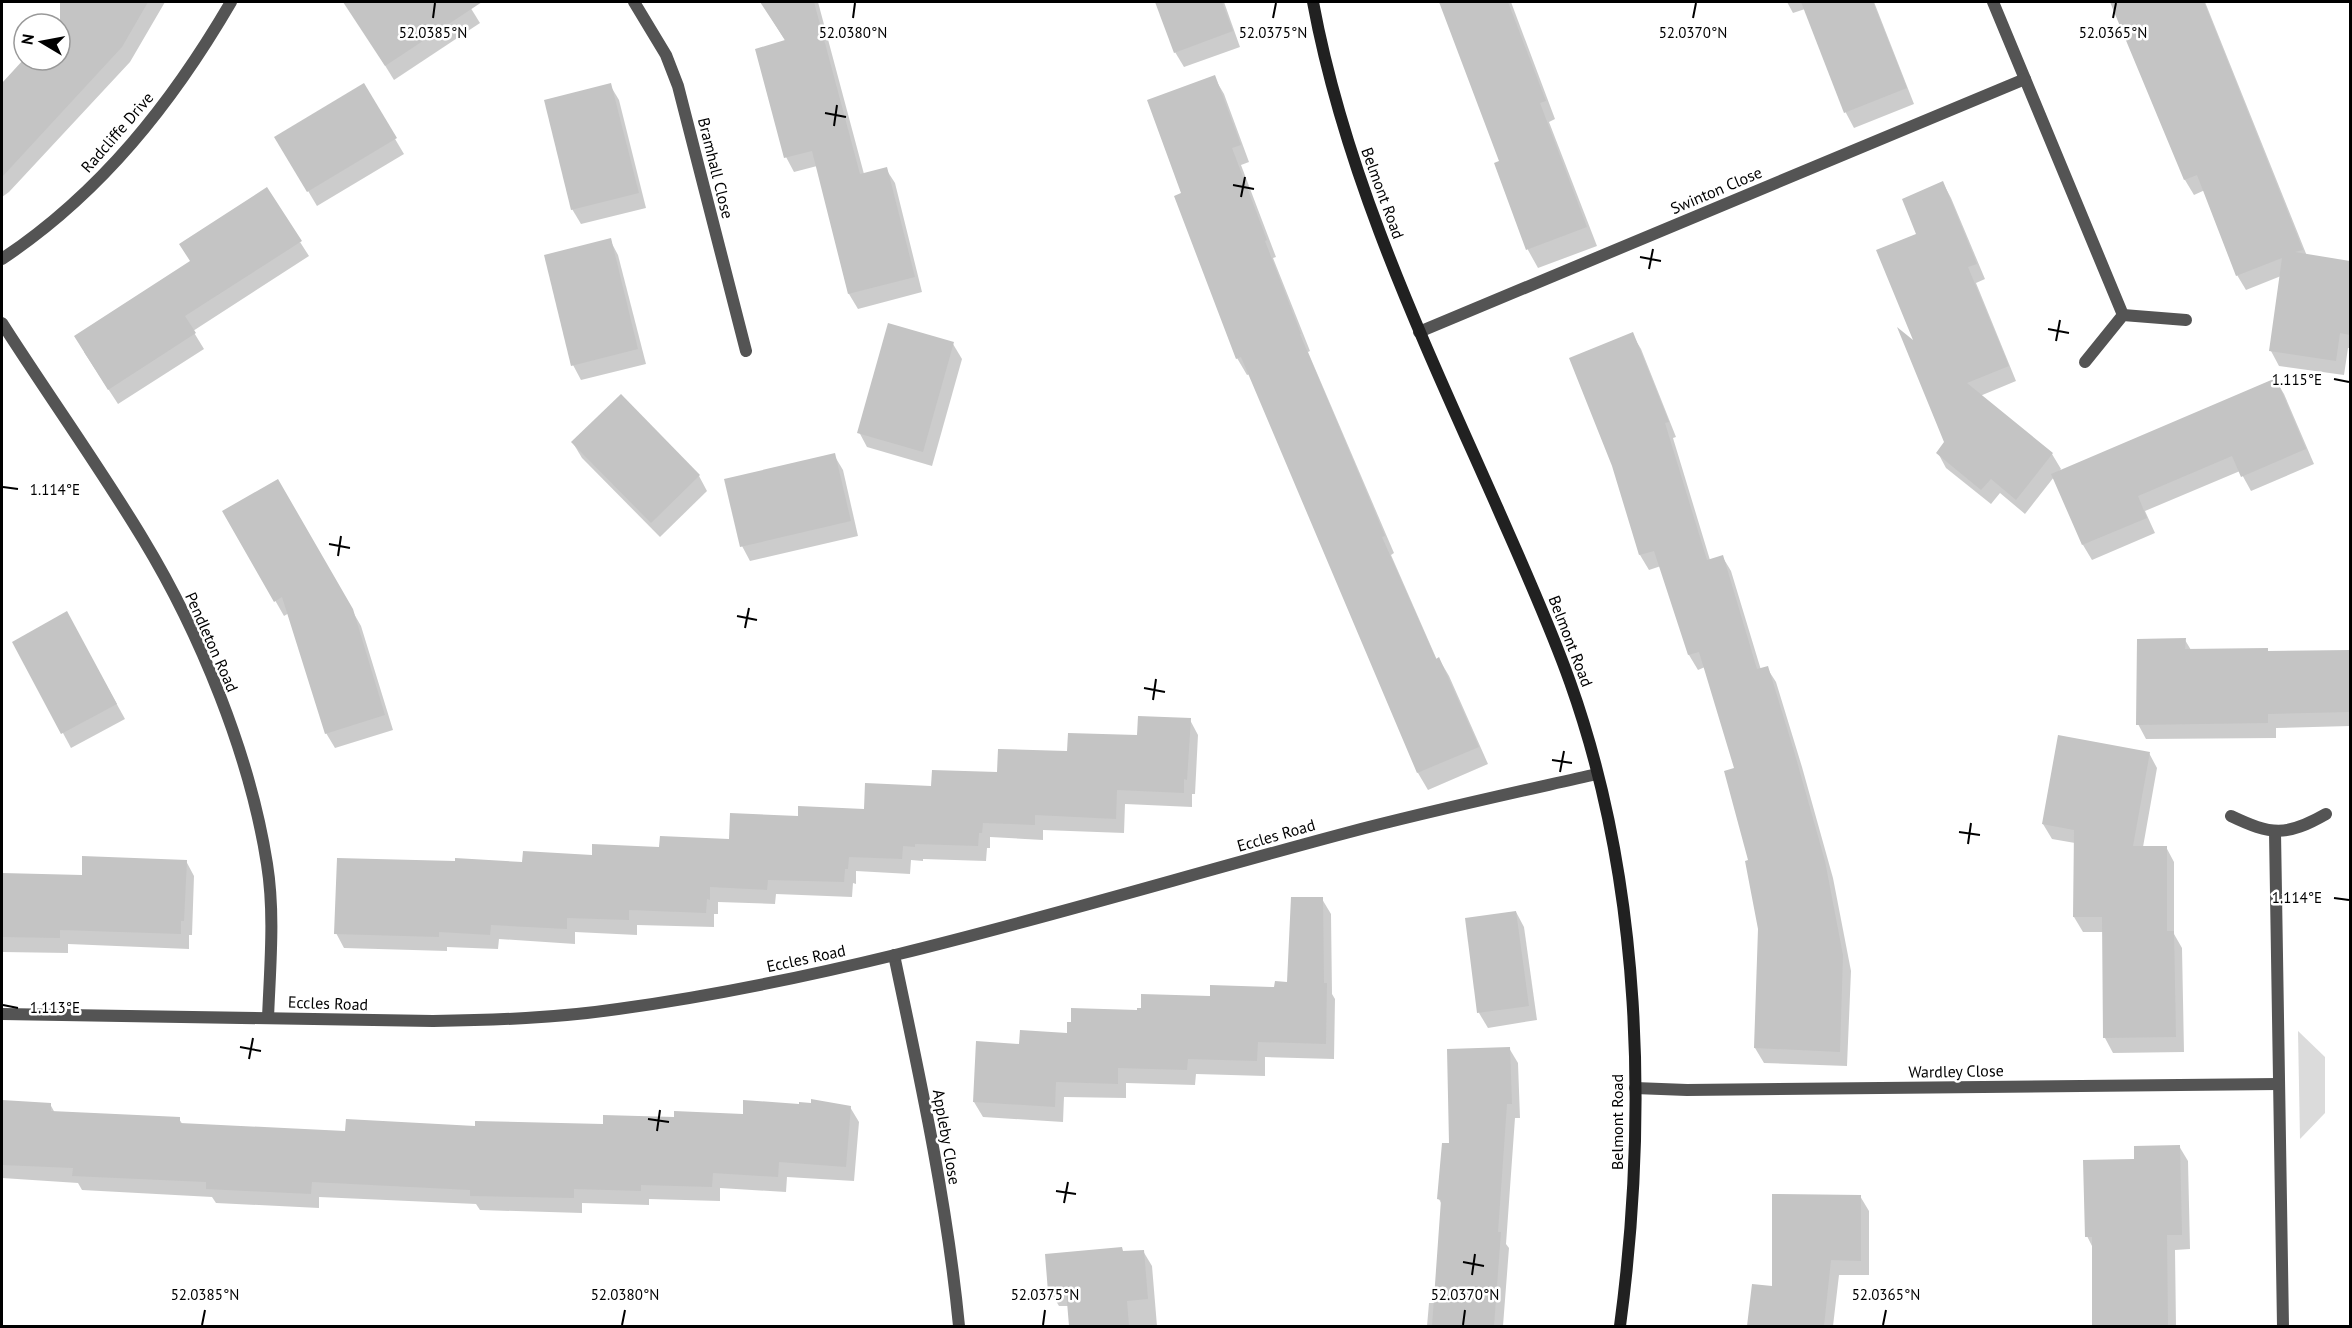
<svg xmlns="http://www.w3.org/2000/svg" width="2352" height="1328" font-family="'PT Sans',sans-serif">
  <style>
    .green { fill: #dbdbdb }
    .shadow { fill: #0003 }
    .building { fill: #c4c4c4 }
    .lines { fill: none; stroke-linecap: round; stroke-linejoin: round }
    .street { stroke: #545454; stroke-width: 12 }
    .secondary { stroke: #212121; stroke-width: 12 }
    .ticks { fill: none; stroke: #000; stroke-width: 2 }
    .labels { text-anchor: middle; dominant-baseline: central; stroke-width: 5; stroke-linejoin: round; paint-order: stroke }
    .street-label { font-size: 16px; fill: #000; stroke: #fff }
    .ticks-label { font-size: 15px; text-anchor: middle; fill: #000; stroke: #fff; stroke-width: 5; stroke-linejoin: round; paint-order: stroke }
  </style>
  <rect width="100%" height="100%" fill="#fff"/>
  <path class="green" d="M2298,1031l27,26v56l-25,26z"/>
  <g class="shadow">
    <path d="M76,2h89l-35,60 -121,130 -7,5v-112l23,-25h35l-1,-36 10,-10z"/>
    <path d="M368,2h99l13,21 -86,57 -42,-68z"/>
    <path d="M761,2h57l46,172 22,-5 9,14 27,109 -64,17 -9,-15 -32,-128 -23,6 -8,-15v-115z"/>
    <path d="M1157,2h67l16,45 -56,20 -9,-15z"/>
    <path d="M1440,2h71l44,117 -6,3 48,124 -59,22 -10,-18 -32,-86 5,-2z"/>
    <path d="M1787,2h87l40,102 -60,24 -8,-15 -41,-104 -12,4z"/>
    <path d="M2112,2h93l102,254 43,6v86h-2l-4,27 -65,-9 -8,-15 10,-75 -35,14 -9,-15 -32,-85 -11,5 -9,-15z"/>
    <path d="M1214,77l10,17 25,68 -8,3 35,92 -3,1 37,93 -2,1 86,201 -3,2 46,105 2,-1 10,17 39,88 -60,26 -10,-17 -168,-399 -3,1 -10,-17 -54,-164z"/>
    <path d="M363,85l41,69 -87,52 -41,-69z"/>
    <path d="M610,85l9,15 27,108 -65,16 -9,-15z"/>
    <path d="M1943,183l8,15 34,81 -9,4 40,98 -36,15 72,58 9,15 -3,4 217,-94 9,15 30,70 -63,27 -11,-20 -95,40 10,22 -63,27 -9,-15 -29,-68 -29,37 -25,-21 -9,11 -45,-36 -8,-15 8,-10 -29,-98 1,-111z"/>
    <path d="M610,240l8,15 28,109 -65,16 -8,-15z"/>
    <path d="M300,242l9,14 -116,75 11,18 -86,55 -34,-52z"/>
    <path d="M1632,334l9,15 35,88 -3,1 37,122 12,-4 9,15 30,99 6,-2 9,14 26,85 31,111 18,93 -4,95 -83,-3 -9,-15 4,-119 -23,-160 -31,-102 -7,3 -9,-15 -28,-89 -12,4 -9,-15 -27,-89z"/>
    <path d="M953,344l9,15 -30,107 -65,-19 -8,-15z"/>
    <path d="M573,443l126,33 8,15 -47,46 -78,-79z"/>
    <path d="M834,455l9,15 15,66 -108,25 -8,-15z"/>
    <path d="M278,481l83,145 32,104 -58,18 -9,-15 -37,-120 -5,3 -60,-105z"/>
    <path d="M75,628l50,91 -54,29 -57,-106z"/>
    <path d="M2185,640l6,10 78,3 81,-2v75l-74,2v10l-130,1 -8,-15z"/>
    <path d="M1190,720l8,15 -3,59h-3v13l-67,-3 -1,29 -81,-3v10l-53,-3v11h-3l-1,13 -63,-2v2l-12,-1 -1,14 -54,-3v13l-3,-1 -1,14 -76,-3 -1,10 -57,-2v12h-4v13l-77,-2v10l-62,-3v12l-76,-5 -1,10 -51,-2v4l-103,-3 -8,-15 187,-69 208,-24 68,-22 66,-8 68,-22 65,-14 71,-21 70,-16z"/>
    <path d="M2149,753l8,15 -14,79h23l8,15v72l8,14 2,104 -71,1 -8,-15 -2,-106h-20l-9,-15 1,-74 -23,-4 -9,-15z"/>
    <path d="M186,861l8,15 -2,59h-3v14l-121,-5v9l-66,-1v-77l81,1z"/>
    <path d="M1322,899l9,15 1,80 3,5 -1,60 -69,-2v19l-69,-2 -1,11 -69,-2v15l-62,-1 -1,25 -80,-5 -9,-15 46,-57 49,-10 70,-24 137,-22 13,-6z"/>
    <path d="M1516,912l8,15 13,93 -49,8 -9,-15z"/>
    <path d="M1509,1048l9,15 2,55h-5l-9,126 3,4 -6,78h-76l2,-23h6l7,-98 -3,-6 12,-54z"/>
    <path d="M2,1102l48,2 5,9 124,6 4,6 164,8 129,-6 129,-1 245,-19 9,15 -5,59 -67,-4 -1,15 -66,-4v13l-71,-2v6l-67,-2v10l-102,-3 -4,-6 -157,-7v11l-103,-5 -4,-6 -130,-7 -4,-7 -76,-5z"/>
    <path d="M2179,1146l9,15 2,88 -15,1 1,76h-82l-1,-78 -6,-12 49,-76z"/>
    <path d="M1860,1196l9,15v64h-30l-6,51h-84l5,-40 19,2z"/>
    <path d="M1143,1251l9,15 5,60h-86l-2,-20h-10l-9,-15z"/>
  </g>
  <g class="building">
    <path d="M60,2h88l-26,45 -120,130v-94l22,-24 36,1v-36h-3l3,-3z"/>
    <path d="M343,2h139l-97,64z"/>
    <path d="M760,2h54l46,172 27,-7 28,110 -67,17 -36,-143 -28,7 -29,-109 30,-9z"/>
    <path d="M1155,2h67l11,29 -59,22z"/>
    <path d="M1439,2h69l38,99 -6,2 47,124 -61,23 -32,-87 5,-2z"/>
    <path d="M1801,2h72l34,86 -63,25z"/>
    <path d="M2110,2h94l99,248 -8,2 55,9v74l-10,-2 -4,28 -67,-10 13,-93 -46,18 -39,-101 -13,5z"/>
    <path d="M1215,75l26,70 -9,3 35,92 -2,1 36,93h-1l85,202 -3,1 54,122 3,-2 40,90 -62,26 -176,-416 -5,2 -62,-163 7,-3 -34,-93z"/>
    <path d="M364,83l33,55 -90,54 -33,-55z"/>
    <path d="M611,83l28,110 -68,17 -27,-110z"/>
    <path d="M1943,181l34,83 -9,3 41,99 -42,17 86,70 -37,47 -25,-21 -10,11 -45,-37 8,-11 -47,-115 16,13 -37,-90 40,-16 -14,-35z"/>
    <path d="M267,187l35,54 -117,75 11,17 -88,57 -34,-54 116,-75 -11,-17z"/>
    <path d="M611,238l27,111 -67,17 -27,-111z"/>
    <path d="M888,323l66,19 -31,110 -66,-19z"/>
    <path d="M1633,332l36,90 -4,1 42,137 16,-5 34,114 11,-3 26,85 31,110 18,94 -3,97 -86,-4 4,-119 -13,-68 3,-1 -24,-89 10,-3 -35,-116 -11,3 -34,-104 -15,4 -27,-89 -43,-108z"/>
    <path d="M2276,378l30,71 -65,28 -9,-21 -94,40 9,22 -65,27 -31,-71z"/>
    <path d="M621,394l79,81 -49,48 -80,-81z"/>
    <path d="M835,453l16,68 -111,26 -16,-68z"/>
    <path d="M278,479l75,130 32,106 -60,19 -43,-137 -8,5 -52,-91z"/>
    <path d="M67,611l50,93 -56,30 -49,-92z"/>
    <path d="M2186,638l-1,11 83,-1v3l82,-1v62l-82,2v9l-132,2 1,-86z"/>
    <path d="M1138,716l53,2 -4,62 -3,-1v14l-67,-3 -1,29 -81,-4v10l-52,-2 -1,10h-3l-1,13 -63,-2v3l-12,-1 -1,13 -53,-2 -1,12h-3l-1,13 -76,-2 -1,10 -57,-3v13l-3,-1 -1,14 -77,-3v10l-62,-2v11l-76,-4 -1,10 -51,-3v5l-105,-3 3,-76 118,3v-3l67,4 1,-11 69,4v-11l67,3 1,-11 69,3 1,-26 68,3v-10l66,3 1,-26 66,3 1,-16 65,2 1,-23 69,2 1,-18 69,2z"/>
    <path d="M2058,735l92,17 -17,94h34v85h7l2,106 -73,1 -1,-121h-29l1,-87 -32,-6z"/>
    <path d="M82,856l105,4 -3,61h-3v13l-121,-4v8l-58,-1v-64l80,2z"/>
    <path d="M1291,897h32l1,86h3l-1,61 -68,-2 -1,19 -69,-2 -1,11 -69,-2v16l-62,-2 -1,25 -82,-5 3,-61 43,3 1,-14 47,3v-11h4v-14l66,2v-2h4v-14l69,2v-11l64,2 1,-6 12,1z"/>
    <path d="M1516,911l13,95 -52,7 -12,-95z"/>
    <path d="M1510,1047l2,57h-5l-9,128h3l-7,94h-62l9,-126 -4,-1 5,-56h7l-2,-94z"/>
    <path d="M811,1099l40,7 -5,61 -67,-5 -1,15 -65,-4 -1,14 -71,-2v6l-67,-2v9l-104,-2v-6l-158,-8 -1,12 -105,-5v-7l-134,-6 1,-8 -71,-3v-65l49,3v8l129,6v6l165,8 1,-12 129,7v-5l128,3v-9l71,2v-6l69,3v-14l56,4v-2l12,1z"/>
    <path d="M2180,1145l2,90h-15l1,91h-76v-89h-7l-2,-77 51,-1v-13z"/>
    <path d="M1772,1194l89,1v66l-30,-1 -7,66h-77l5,-42 20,2z"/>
    <path d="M1122,1247l1,4 21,-1 4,49 -21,2 2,25h-60l-3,-36 -18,2 -3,-38z"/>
  </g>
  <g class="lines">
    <g class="street">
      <path d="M634,2l32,53 12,31 68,265"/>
      <path d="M1993,2l130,313"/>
      <path d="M2,259c99,-66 170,-156 229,-257"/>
      <path d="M2,323c46,72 97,143 141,216 57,94 107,216 124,325 8,50 3,102 1,154"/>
      <path d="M1419,332l606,-253"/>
      <path d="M2085,362l38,-47 63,5"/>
      <path d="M2231,816c40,19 55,21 95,-2"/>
      <path d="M2275,832l8,494"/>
      <path d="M894,955c26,123 53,247 65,371"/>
      <path d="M2,1014l431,7c62,-1 124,-3 185,-12 248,-34 487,-112 728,-176 83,-22 167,-40 251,-59"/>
      <path d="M1635,1088l52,2 591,-6"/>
    </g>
    <path class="secondary" d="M1313,2c33,178 112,342 185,507 25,57 51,114 72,173 72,202 78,434 50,644"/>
  </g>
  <path class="ticks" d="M433,18l2,-15M853,18l2,-15M1273,18l3,-15M1693,18l3,-15M2113,18l3,-15M825,113l21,4M834,126l3,-21M1233,185l21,4M1241,197l4,-20M1640,257l21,4M1649,269l4,-20M2048,329l21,4M2056,341l4,-21M2334,379l15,3M3,487l15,2M329,544l21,4M338,556l3,-20M737,616l20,4M745,628l4,-20M1144,688l21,4M1153,700l3,-21M1552,760l20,3M1560,772l4,-21M1959,832l21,3M1968,844l3,-21M2334,898l15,2M3,1005l15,3M240,1047l21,4M249,1059l4,-21M648,1119l21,3M657,1131l3,-21M1056,1191l20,3M1064,1203l4,-21M1463,1262l21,4M1472,1275l3,-21M202,1325l3,-15M622,1325l3,-15M1043,1325l2,-15M1463,1325l2,-15M1883,1325l3,-15"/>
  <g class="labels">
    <g class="street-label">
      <text transform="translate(117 132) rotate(-49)">Radcliffe Drive</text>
      <text transform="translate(716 168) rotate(76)">Bramhall Close</text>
      <text transform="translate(1716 190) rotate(-23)">Swinton Close</text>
      <text transform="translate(1383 193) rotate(70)">Belmont Road</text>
      <text transform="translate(1571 641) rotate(69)">Belmont Road</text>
      <text transform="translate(212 642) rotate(66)">Pendleton Road</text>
      <text transform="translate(1276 835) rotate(-16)">Eccles Road</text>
      <text transform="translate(806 958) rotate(-12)">Eccles Road</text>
      <text transform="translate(328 1003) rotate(2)">Eccles Road</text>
      <text transform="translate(1956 1071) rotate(-1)">Wardley Close</text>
      <text transform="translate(1617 1122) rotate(-90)">Belmont Road</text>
      <text transform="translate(947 1137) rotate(80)">Appleby Close</text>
    </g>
  </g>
  <g class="ticks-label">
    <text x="433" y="38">52.0385°N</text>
    <text x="853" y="38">52.0380°N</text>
    <text x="1273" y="38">52.0375°N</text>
    <text x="1693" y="38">52.0370°N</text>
    <text x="2113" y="38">52.0365°N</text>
    <text x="2297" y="385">1.115°E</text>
    <text x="55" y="495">1.114°E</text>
    <text x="2297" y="903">1.114°E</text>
    <text x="55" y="1013">1.113°E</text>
    <text x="205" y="1300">52.0385°N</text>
    <text x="625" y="1300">52.0380°N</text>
    <text x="1045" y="1300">52.0375°N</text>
    <text x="1465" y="1300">52.0370°N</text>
    <text x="1886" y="1300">52.0365°N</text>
  </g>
  <rect width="2352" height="1328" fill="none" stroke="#000000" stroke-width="6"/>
  <g transform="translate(42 42) rotate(280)"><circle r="28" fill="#ffffff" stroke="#999999" stroke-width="1.5"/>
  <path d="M0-4.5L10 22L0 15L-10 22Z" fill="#000000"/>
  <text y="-9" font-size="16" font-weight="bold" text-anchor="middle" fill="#000000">N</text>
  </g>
</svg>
